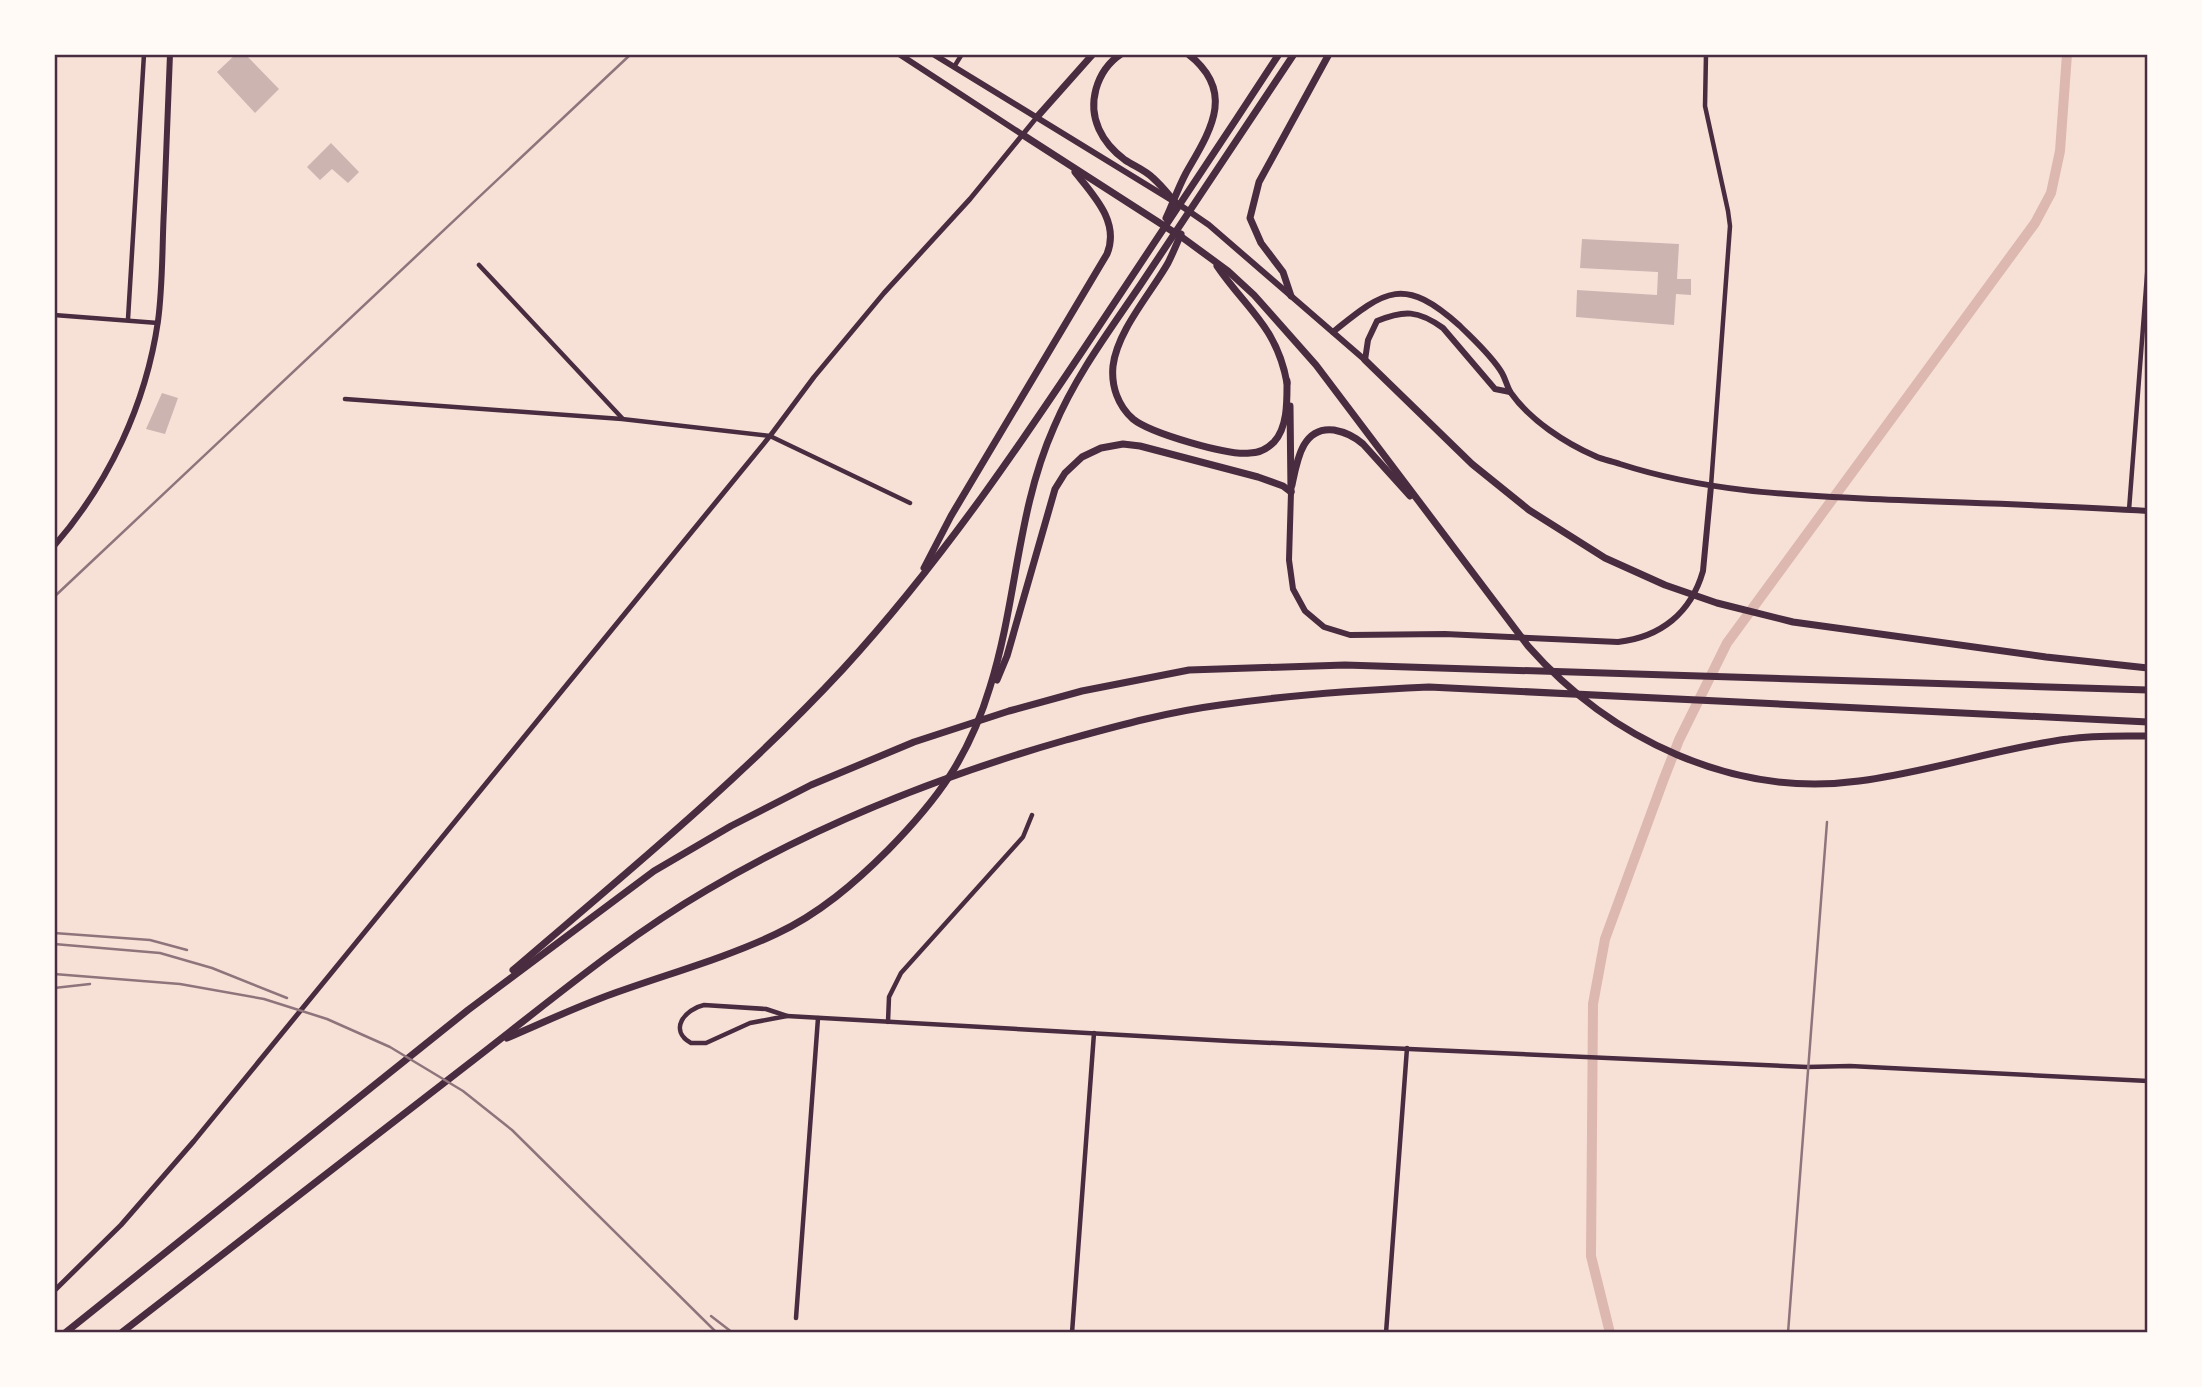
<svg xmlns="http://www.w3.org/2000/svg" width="2202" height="1387" font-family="Jost,sans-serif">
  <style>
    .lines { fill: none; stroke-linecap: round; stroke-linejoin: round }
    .canal { stroke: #dcb8b0; stroke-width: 10 }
    .building { fill: #ccb4b1 }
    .minor { stroke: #4a2c40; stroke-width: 4.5 }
    .tertiary { stroke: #4a2c40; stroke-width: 5 }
    .secondary { stroke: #4a2c40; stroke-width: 6 }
    .primary { stroke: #4a2c40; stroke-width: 6 }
    .motorway { stroke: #4a2c40; stroke-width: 7 }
    .rail { stroke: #8f747c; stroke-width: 2.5 }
    .neatline { fill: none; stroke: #4a2c40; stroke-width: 2.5 }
  </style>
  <rect width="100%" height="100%" fill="#f7e1d7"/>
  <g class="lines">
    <path class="canal" d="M1610,1333l-19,-77 2,-252 12,-65 58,-158 16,-41 48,-97 308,-420 16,-30 9,-42 7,-97"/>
  </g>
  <g class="building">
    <path d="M236,54h9l34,35 -24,24 -38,-41z"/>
    <path d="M331,143l28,29 -11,11 -16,-14 -12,11 -13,-13z"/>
    <path d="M1582,239l97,5 -2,35h14v16l-15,-1 -2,31 -98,-8 1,-27 80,5 1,-23 -78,-4z"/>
    <path d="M162,393l16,5 -13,36 -19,-5z"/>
  </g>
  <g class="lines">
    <g class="minor">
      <path d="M1706,54l-1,52 23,105 2,15 -19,260"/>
      <path d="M954,67l8,-13"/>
      <path d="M479,265l143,153"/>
      <path d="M54,315l104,8"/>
      <path d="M128,319l16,-265"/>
      <path d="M345,399l277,20 148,17 140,67"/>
      <path d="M2129,510l19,-248"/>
      <path d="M704,1005l62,4 21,7 -37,7 -44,20h-15c-23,-13 -6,-34 13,-38z"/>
      <path d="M787,1016l442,25 578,26 43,-1 298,15"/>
      <path d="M888,1022l1,-25 12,-24 122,-136 9,-22"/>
      <path d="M796,1318l22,-300"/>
      <path d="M1072,1333l22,-300"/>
      <path d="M1386,1333l21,-285"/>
    </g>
    <path class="tertiary" d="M54,1291l67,-66 73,-84 576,-705 44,-59 70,-84 86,-94 67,-82"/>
    <g class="secondary">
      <path d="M899,54l124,81"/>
      <path d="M933,54l240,147"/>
      <path d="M1333,332c53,-43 71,-56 127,-6 14,14 32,30 42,47 4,7 5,14 9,20 19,27 54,50 84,63 8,4 17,5 25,8 84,27 165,31 252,35 92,4 184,6 276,12"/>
      <path d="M1365,360l3,-20 9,-19c27,-11 41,-11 66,7l52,61 15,3"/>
      <path d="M1291,492l-2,68 4,29 12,22 19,16 26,8 95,-1 173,8c43,-5 73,-29 85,-71l8,-85"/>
      <path d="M54,546c55,-63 92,-142 104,-225 5,-37 4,-75 6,-112 2,-51 4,-103 6,-155"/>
    </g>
    <path class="primary" d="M1177,203l32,22 156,135"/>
    <g class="motorway">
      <path d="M1121,54c-12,8 -21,21 -25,35 -8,29 6,54 29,71 9,6 20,10 28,18 8,7 15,16 22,24"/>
      <path d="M1037,117l56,-63"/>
      <path d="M1023,135l160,103 45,33 26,24 62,70 212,281c82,93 205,152 331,135 71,-9 139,-33 209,-42 26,-4 53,-3 80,-3"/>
      <path d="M1166,218c7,-15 12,-30 20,-45 24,-42 51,-81 2,-119"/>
      <path d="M1181,234c-4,9 -8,19 -13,29 -17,30 -51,68 -55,103 -2,20 5,40 20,53 17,14 95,37 117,34 9,0 18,-5 24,-11 14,-15 13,-42 13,-61"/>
      <path d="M1217,266c30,44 60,61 70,117"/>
      <path d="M1291,296l-8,-24 -22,-29 -11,-25 9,-36 70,-128"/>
      <path d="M1365,360l107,104 57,46 76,48 60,27 52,18 76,19 253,35 102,11"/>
      <path d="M1290,406l1,86"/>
      <path d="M1292,485c5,-24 10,-59 42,-55 11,2 21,7 29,14l47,52"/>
      <path d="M924,568l27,-52 156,-262c13,-32 -13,-58 -32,-82"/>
      <path d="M997,680l10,-24 48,-167 10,-16 17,-16 19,-9 22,-4 17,2 118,31 25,9 8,6"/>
      <path d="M513,970c113,-97 228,-191 330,-301 101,-110 184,-234 266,-358 57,-86 114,-171 170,-257"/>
      <path d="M507,1038c35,-15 69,-31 105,-44 55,-20 111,-35 164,-60 43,-20 79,-51 112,-84 50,-51 81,-93 102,-163 27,-86 27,-177 64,-260 22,-52 56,-97 87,-143 51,-77 102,-153 153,-230"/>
      <path d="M65,1333l403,-323 186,-139 77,-45 80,-41 103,-43 95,-31 73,-20 107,-21 156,-5 803,25"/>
      <path d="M121,1333c117,-91 234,-181 350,-271 78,-60 152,-123 236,-172 113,-67 233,-114 359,-150 51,-14 101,-28 154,-35 69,-10 139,-15 209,-18l719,35"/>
    </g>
    <g class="rail">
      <path d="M54,597l577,-543"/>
      <path d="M54,933l96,7 37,10"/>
      <path d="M54,944l106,9 52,15 75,30"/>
      <path d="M54,974l126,10 84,15 63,20 63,28 73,44 49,39 205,203"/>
      <path d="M54,988l36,-4"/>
      <path d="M711,1316l22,17"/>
      <path d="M1788,1333l39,-511"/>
    </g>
  </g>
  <rect width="2202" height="1387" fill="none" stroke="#fffaf5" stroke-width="112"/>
  <rect x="56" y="56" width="2090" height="1275" class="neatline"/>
</svg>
